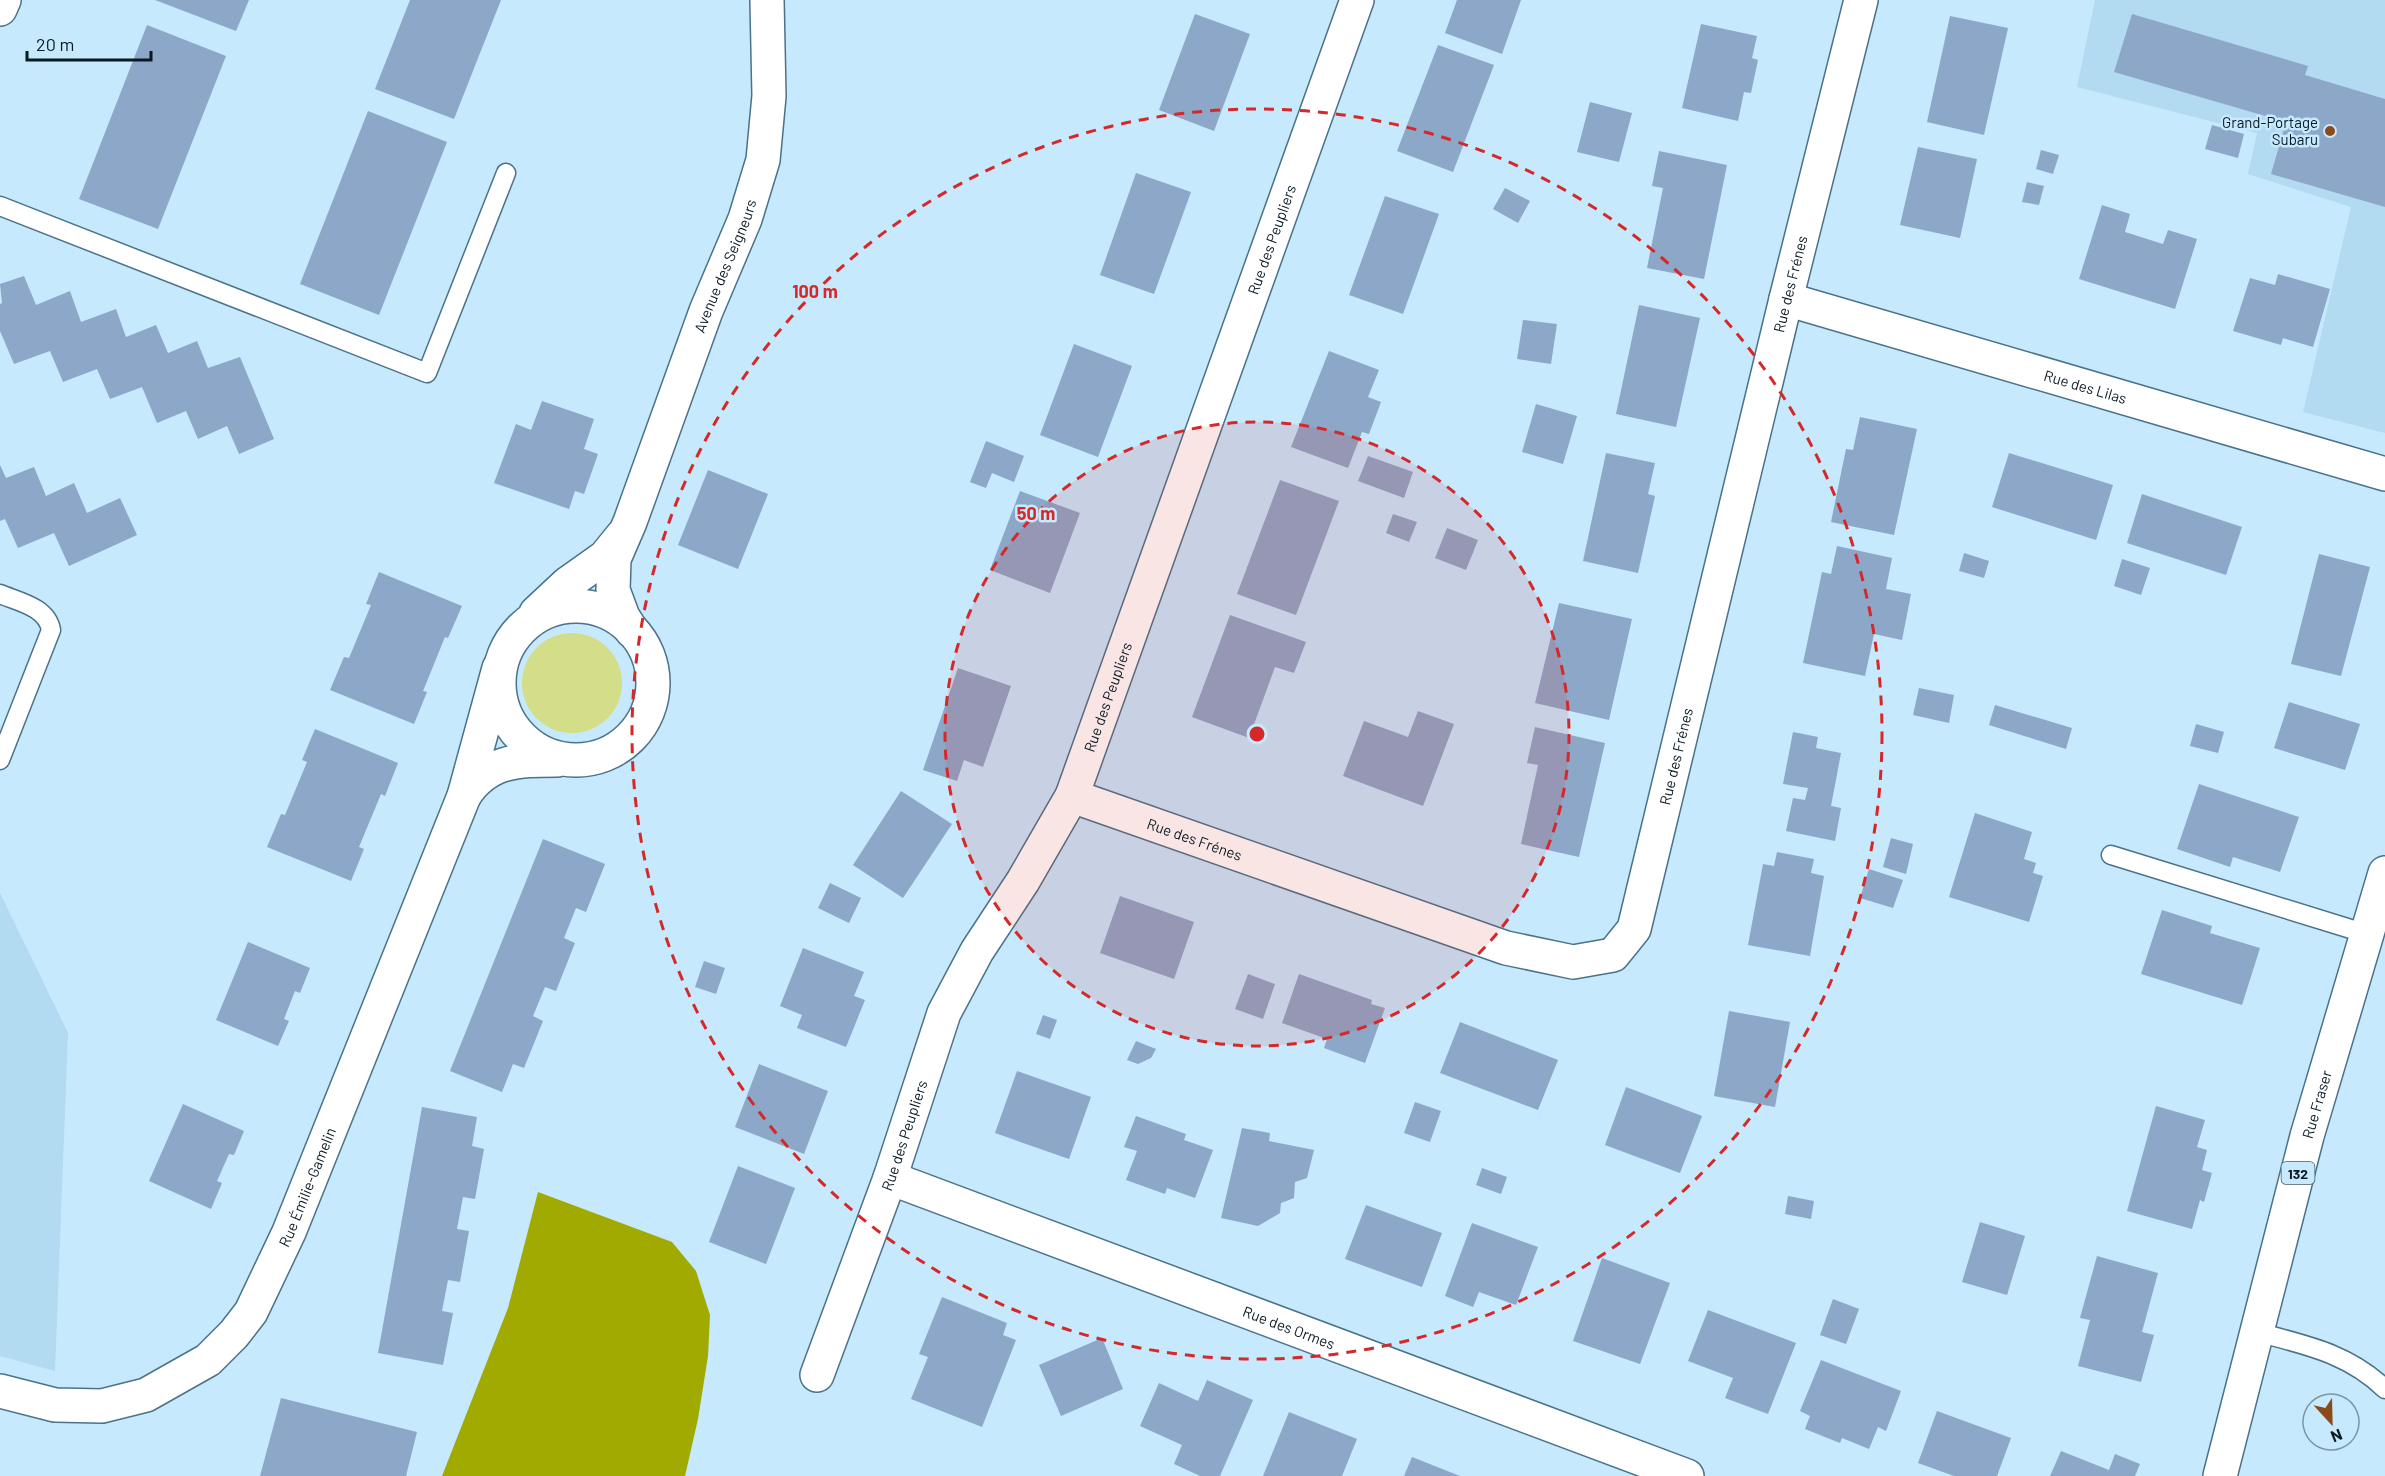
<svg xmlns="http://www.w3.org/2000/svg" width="2385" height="1476" font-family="Barlow,sans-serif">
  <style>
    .built { fill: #b2daf0 }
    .green { fill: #d4dd87 }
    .forest { fill: #a1aa00 }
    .building { fill: #8ca7c8 }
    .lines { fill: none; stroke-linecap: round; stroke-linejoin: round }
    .service-casing { stroke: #4a7289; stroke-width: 21 }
    .minor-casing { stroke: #4a7289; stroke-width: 36 }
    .secondary-casing { stroke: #4a7289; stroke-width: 36 }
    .primary-casing { stroke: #4a7289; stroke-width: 36 }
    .service { stroke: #fff; stroke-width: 18 }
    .minor { stroke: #fff; stroke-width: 33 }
    .secondary { stroke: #fff; stroke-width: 33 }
    .primary { stroke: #fff; stroke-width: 33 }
    .ring { fill: none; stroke: #d62828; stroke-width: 3; stroke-dasharray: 10 8 }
    .poi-dot { fill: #8c4a18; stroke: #c6e9fd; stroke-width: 2 }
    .labels { text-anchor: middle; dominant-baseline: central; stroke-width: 5; stroke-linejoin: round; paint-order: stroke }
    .shield { fill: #c6e9fd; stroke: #425864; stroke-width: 1.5 }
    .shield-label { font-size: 14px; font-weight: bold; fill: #0a1a23 }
    .poi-label { font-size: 15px; fill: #0a1a23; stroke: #c6e9fd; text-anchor: end }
    .street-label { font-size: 15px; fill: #0a1a23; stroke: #c6e9fd }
    .centre { fill: #d62828; stroke: #c6e9fd; stroke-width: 3 }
    .ring-label { font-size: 18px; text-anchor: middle; font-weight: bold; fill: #d62828; stroke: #c6e9fd; stroke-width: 5; stroke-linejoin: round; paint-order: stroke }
  </style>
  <rect width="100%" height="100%" fill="#c6e9fd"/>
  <g class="built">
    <path d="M2095,0h290v433l-82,-21 48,-205 -103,-33 9,-41 -180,-46z"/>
    <path d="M0,893l68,140 -13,338 -55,-15z"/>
  </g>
  <circle class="green" cx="572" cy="683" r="50"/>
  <path class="forest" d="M538,1192l134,50 24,29 14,44 -2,41 -10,63 -13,57h-243l66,-168z"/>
  <g class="building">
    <path d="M155,0h94l-13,31z"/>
    <path d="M410,0h91l-47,119 -79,-30z"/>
    <path d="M1457,0h64l-19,54 -57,-21z"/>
    <path d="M1195,14l55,20 -36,97 -55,-21z"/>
    <path d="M2132,14l176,52 -3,9 80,24v108l-114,-33 15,-52 -172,-50z"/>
    <path d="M1950,16l58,12 -24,107 -57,-13z"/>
    <path d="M1701,24l56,12 -5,22 6,2 -7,33 -7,-1 -6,29 -56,-13z"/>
    <path d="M147,25l79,31 -68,173 -79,-30z"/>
    <path d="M1438,45l56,20 -41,107 -56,-21z"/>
    <path d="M1590,102l42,11 -13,49 -42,-10z"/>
    <path d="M368,111l79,31 -68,173 -79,-31z"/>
    <path d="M2212,125l32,9 -6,24 -33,-9z"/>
    <path d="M1918,147l59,12 -17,79 -60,-13z"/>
    <path d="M2041,150l18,5 -6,19 -17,-5z"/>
    <path d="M1659,151l68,14 -23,114 -57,-11 16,-80 -11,-2z"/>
    <path d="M1136,173l55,19 -37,102 -54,-19z"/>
    <path d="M2027,182l17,4 -5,19 -17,-3z"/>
    <path d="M1505,188l25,13 -12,22 -25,-14z"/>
    <path d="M1385,196l54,18 -36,100 -54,-19z"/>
    <path d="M2102,205l28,9 -5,18 38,12 5,-14 29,9 -22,70 -96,-30z"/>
    <path d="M2278,274l52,15 -17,58 -30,-9 -2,7 -48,-14 17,-53 25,7z"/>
    <path d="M24,276l12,29 34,-14 11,31 35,-13 10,28 30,-12 12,28 29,-12 11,27 32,-11 34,82 -35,15 -12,-28 -29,13 -12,-28 -29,12 -15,-36 -32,12 -13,-30 -34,13 -13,-31 -36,13 -14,-33v-27l2,-1 -2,-19z"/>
    <path d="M1639,305l61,13 -24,109 -60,-13z"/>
    <path d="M1523,320l34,4 -6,40 -34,-5z"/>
    <path d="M1074,344l58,22 -34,91 -58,-22z"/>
    <path d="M1329,351l50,19 -11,27 13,5 -12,32 -7,-2 -14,36 -57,-21z"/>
    <path d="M542,401l52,18 -10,30 14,5 -14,40 -9,-3 -6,18 -75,-26 22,-59 15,6z"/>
    <path d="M1536,404l41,12 -14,48 -41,-12z"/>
    <path d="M1860,417l57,12 -23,106 -63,-13 15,-73 7,1z"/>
    <path d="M986,441l38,15 -10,26 -22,-9 -6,15 -16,-6z"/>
    <path d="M1606,453l49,10 -7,31 7,2 -17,77 -55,-12z"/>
    <path d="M2009,453l104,32 -17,55 -104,-33z"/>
    <path d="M1368,456l45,16 -9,26 -46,-17z"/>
    <path d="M0,465l6,13 28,-11 12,29 28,-13 13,30 33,-15 17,37 -68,31 -15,-33 -36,15 -13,-29 -5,2z"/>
    <path d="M708,470l60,24 -30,75 -60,-24z"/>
    <path d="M1280,480l59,21 -43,114 -59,-21z"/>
    <path d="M1020,491l60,22 -30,80 -60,-23z"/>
    <path d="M2142,494l100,33 -16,48 -99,-32z"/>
    <path d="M1393,514l24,8 -8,20 -23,-9z"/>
    <path d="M1447,528l31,12 -12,30 -31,-12z"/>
    <path d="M1837,546l55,12 -6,31 25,5 -9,46 -28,-6 -9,42 -62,-13 19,-91 9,2z"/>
    <path d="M1964,553l25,8 -5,17 -25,-7z"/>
    <path d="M2319,554l51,13 -29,109 -50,-12z"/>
    <path d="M2122,559l28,9 -9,27 -27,-9z"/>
    <path d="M379,572l83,34 -14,32 -3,-1 -22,54 4,1 -13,32 -84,-34 14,-33 5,1 22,-53 -5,-1z"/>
    <path d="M1559,603l73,16 -23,101 -74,-17z"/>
    <path d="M1230,615l76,27 -12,31 -19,-6 -26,71 -57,-21z"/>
    <path d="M958,668l53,18 -28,81 -19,-7 -7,21 -34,-11z"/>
    <path d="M1919,688l35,7 -5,28 -36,-8z"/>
    <path d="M2289,702l71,22 -15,46 -71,-22z"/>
    <path d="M1995,705l77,23 -6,21 -77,-24z"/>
    <path d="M1418,711l36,13 -31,82 -80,-30 21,-55 44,16z"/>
    <path d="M2196,724l28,8 -6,21 -28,-7z"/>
    <path d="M1535,727l70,16 -26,114 -58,-13 17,-79 -11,-2z"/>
    <path d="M315,729l83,34 -13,33 -4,-2 -22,53 5,2 -13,32 -84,-34 14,-33 4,1 22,-53 -5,-2z"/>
    <path d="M1793,732l25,5 -2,11 25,5 -10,53 10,2 -6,33 -49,-10 7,-33 12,2 3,-12 -25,-4z"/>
    <path d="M2199,784l100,33 -19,55 -47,-15 -3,10 -53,-18z"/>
    <path d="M901,791l51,33 -49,74 -50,-33z"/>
    <path d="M1975,813l57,19 -8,27 12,4 -3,10 10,3 -14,46 -80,-25z"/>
    <path d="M1891,838l22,6 -7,30 -23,-7z"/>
    <path d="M543,839l62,25 -19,48 -10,-4 -12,30 11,5 -19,48 -11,-4 -12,29 10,5 -19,47 -11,-4 -11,28 -52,-21z"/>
    <path d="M1777,852l37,7 -3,14 13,3 -14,80 -62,-11 15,-81 11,2z"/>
    <path d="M1869,869l34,11 -10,28 -33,-10z"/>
    <path d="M830,883l31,15 -12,25 -31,-15z"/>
    <path d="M1120,896l74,26 -20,57 -74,-26z"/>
    <path d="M2162,910l50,16 -2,7 50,15 -18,57 -101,-31z"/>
    <path d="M248,942l62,26 -10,25 -5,-2 -11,28 5,2 -11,25 -62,-26z"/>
    <path d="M803,948l61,24 -10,24 11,4 -19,47 -49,-19 5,-13 -22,-9z"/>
    <path d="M704,961l21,7 -9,26 -21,-7z"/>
    <path d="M1248,974l27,10 -12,35 -28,-10z"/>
    <path d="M1299,974l73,26 -1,4 14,4 -20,55 -41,-15 3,-9 -45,-16z"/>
    <path d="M1729,1011l61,11 -15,85 -61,-11z"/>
    <path d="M1043,1015l14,5 -7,19 -14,-5z"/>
    <path d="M1460,1022l98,38 -20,50 -98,-37z"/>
    <path d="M1136,1041l20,8 -5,9 -13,6 -11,-4z"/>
    <path d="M759,1064l69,27 -24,63 -69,-27z"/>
    <path d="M1017,1071l74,26 -22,62 -74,-26z"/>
    <path d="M1626,1087l76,29 -22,57 -75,-28z"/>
    <path d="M1415,1102l26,9 -11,31 -26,-9z"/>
    <path d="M183,1104l61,27 -10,24 -5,-1 -12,27 5,2 -11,26 -62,-28z"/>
    <path d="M2156,1106l49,14 -8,27 10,3 -5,20 10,3 -8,29 -4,-2 -8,29 -65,-18z"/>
    <path d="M422,1107l55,10 -5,29 12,3 -9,50 -12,-2 -6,32 12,2 -9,51 -12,-2 -6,31 11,2 -10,52 -65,-12z"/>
    <path d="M1136,1116l50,18 -2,6 29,10 -18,48 -28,-10 -2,6 -39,-14 11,-29 -13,-4z"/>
    <path d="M1242,1128l28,5 -1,8 45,9 -7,28 -12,4 -1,16 -13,5 -1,10 -22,13 -37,-8z"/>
    <path d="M738,1166l57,22 -29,76 -57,-22z"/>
    <path d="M1482,1168l25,9 -6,17 -25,-9z"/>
    <path d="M1788,1196l26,5 -3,18 -26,-5z"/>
    <path d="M1366,1205l76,28 -20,54 -77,-28z"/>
    <path d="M1980,1222l45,14 -18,59 -45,-13z"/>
    <path d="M1472,1223l66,24 -22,58 -37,-13 -6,15 -28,-11z"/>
    <path d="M2097,1256l61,17 -16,59 12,3 -13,47 -63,-16 12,-46 -10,-2z"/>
    <path d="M1602,1258l68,25 -30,81 -67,-23z"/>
    <path d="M942,1297l65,26 -4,12 13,5 -34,87 -71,-28 17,-42 -9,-3z"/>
    <path d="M1833,1299l26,10 -13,35 -26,-9z"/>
    <path d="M1708,1310l88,33 -28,71 -43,-16 8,-20 -45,-17z"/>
    <path d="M1102,1338l21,51 -62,27 -22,-51z"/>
    <path d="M1821,1360l80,31 -15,40 -8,-4 -9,22 -27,-11 -2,5 -35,-14 5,-13 -10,-5z"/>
    <path d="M1207,1380l46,20 -33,76h-20l-26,-12 8,-19 -42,-19 19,-43 39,18z"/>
    <path d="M281,1398l136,34 -11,44h-146z"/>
    <path d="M1937,1411l74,27 -14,38h-43l-36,-13z"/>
    <path d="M1289,1412l68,27 -15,37h-79z"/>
    <path d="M2061,1451l48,19 6,-16 25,10 -5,12h-85z"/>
    <path d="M1412,1457l48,19h-56z"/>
  </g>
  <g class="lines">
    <g class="service-casing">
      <g id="service">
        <path d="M0,206l427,167 79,-200"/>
        <path d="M0,594c19,8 47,13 51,36l-51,130"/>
        <path d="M2111,855l256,79"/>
        <path d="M2257,1332c48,13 91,21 128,57"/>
      </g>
    </g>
    <g class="minor-casing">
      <g id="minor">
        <path id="s1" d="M1786,299l599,175"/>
        <circle cx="576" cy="683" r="77"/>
        <path d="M536,613l31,-29 38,-27 17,-21"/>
        <path id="s2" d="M632,631l-9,-14 -10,-27 1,-31 16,-37 76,-211 39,-92 18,-59 6,-64 -2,-96"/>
        <path d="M464,796c23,-36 54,-36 93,-36"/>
        <path id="s3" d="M1072,796l434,152 67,14 40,-7 21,-26 152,-630 75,-299"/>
        <path id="s4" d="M890,1178l797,298"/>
        <path id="s5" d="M817,1375l73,-197 54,-165 33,-62 46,-70 49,-85 285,-796"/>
        <path id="s6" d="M0,1391l55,14 47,1 44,-11 62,-35 26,-26 17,-22 38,-80 175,-436 35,-128"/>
      </g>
    </g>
    <g class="secondary-casing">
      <path id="secondary" d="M0,9l4,-9"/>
    </g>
    <g class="primary-casing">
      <g id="primary">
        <path id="s7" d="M2220,1476l87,-340 78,-263"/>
      </g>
    </g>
    <use href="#service" class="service"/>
    <use href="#minor" class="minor"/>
    <use href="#secondary" class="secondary"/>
    <use href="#primary" class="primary"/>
  </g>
  <circle cx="1257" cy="734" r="312" fill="#d62828" fill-opacity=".12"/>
  <g class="ring">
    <circle cx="1257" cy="734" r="312"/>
    <circle cx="1257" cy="734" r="625"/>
  </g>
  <circle class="poi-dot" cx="2330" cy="131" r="6"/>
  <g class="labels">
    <rect class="shield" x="2281.5" y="1162" width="33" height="22" rx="4.5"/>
    <g class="shield-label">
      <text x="2298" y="1173">132</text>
    </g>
    <g class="poi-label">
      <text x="2318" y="122">Grand-Portage<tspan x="2318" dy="17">Subaru</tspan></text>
    </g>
    <g class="street-label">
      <text stroke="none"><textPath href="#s5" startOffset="1227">Rue des Peupliers</textPath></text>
      <text stroke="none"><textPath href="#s2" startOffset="390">Avenue des Seigneurs</textPath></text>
      <text stroke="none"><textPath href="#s3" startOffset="1266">Rue des Frénes</textPath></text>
      <text stroke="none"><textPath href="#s1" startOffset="312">Rue des Lilas</textPath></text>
      <text stroke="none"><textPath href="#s5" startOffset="741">Rue des Peupliers</textPath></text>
      <text stroke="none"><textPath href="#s3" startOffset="780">Rue des Frénes</textPath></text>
      <text stroke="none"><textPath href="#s3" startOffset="130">Rue des Frénes</textPath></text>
      <text stroke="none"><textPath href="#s7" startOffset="384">Rue Fraser</textPath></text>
      <text stroke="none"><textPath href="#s5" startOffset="255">Rue des Peupliers</textPath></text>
      <text stroke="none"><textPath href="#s6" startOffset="422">Rue Émilie-Gamelin</textPath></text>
      <text stroke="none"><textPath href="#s4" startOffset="426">Rue des Ormes</textPath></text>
    </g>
  </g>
  <circle cx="1257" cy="734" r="9" class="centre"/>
  <g class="ring-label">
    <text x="815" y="298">100 m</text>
    <text x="1036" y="520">50 m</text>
  </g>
  <g transform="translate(2331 1422) rotate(158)"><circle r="28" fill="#c6e9fd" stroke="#7b96a6" stroke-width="1.5"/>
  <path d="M0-4.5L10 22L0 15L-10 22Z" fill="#8c4a18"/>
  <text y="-9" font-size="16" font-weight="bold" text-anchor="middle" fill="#0a1a23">N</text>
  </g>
  <path d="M27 51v9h124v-9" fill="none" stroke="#0a1a23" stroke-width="3"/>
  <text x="36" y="51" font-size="18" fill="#0a1a23" stroke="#c6e9fd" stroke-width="4.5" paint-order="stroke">20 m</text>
</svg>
